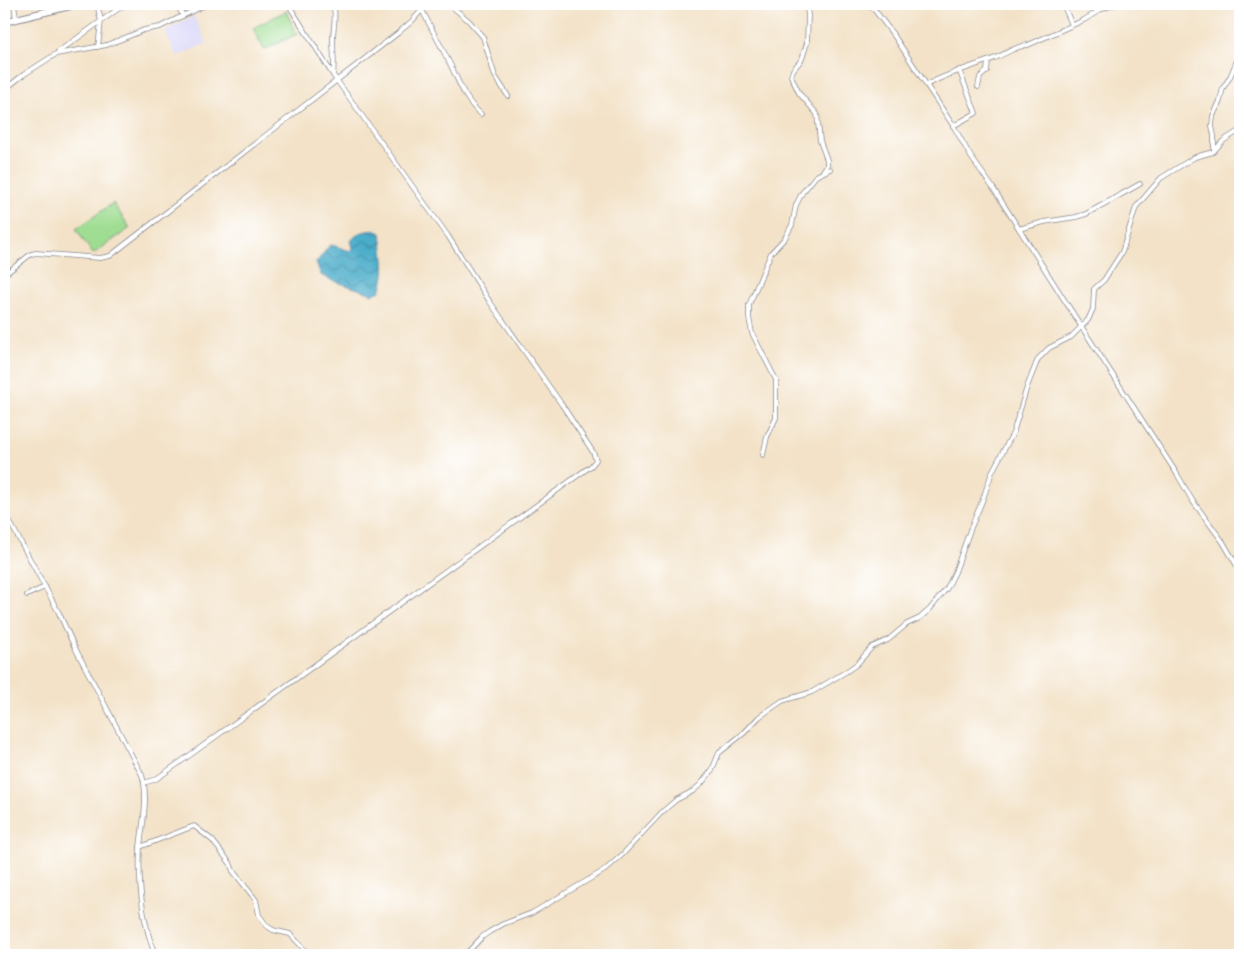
<svg xmlns="http://www.w3.org/2000/svg" width="1244" height="959" font-family="'IM FELL French Canon',serif">
  <style>
    .built { fill: #d9d7f8 }
    .green { fill: #9fdd92; stroke: #5d8678 }
    .water { fill: url(#water-waves); stroke: #336e94 }
    .lines { fill: none; stroke-linecap: round; stroke-linejoin: round }
    .minor-casing { stroke: #878892; stroke-width: 5.5 }
    .highway-casing { stroke: #878892; stroke-width: 8 }
    .minor { stroke: #fff; stroke-width: 4 }
    .highway { stroke: #fff; stroke-width: 6 }
  </style>
  <defs>
    <pattern id="water-waves" width="16" height="10" patternUnits="userSpaceOnUse" patternTransform="scale(1.25)"><rect width="16" height="10" fill="#4badca"/><path d="M0 5q4-4 8 0t8 0" fill="none" stroke="#3e8da7"/></pattern>
  </defs>
  <rect width="100%" height="100%" fill="#fff"/>
  <filter id="ink" filterUnits="userSpaceOnUse"><feTurbulence type="fractalNoise" baseFrequency=".02" numOctaves="2"/><feDisplacementMap in="SourceGraphic" scale="10" xChannelSelector="R" yChannelSelector="G"/><feConvolveMatrix kernelMatrix="1 2 1 2 8 2 1 2 1" color-interpolation-filters="sRGB"/></filter>
  <filter id="wash" filterUnits="userSpaceOnUse"><feTurbulence type="fractalNoise" baseFrequency=".0096" numOctaves="4" result="noise"/><feDisplacementMap in="SourceGraphic" scale="20" xChannelSelector="R" yChannelSelector="G"/><feGaussianBlur stdDeviation="1.12" result="paint"/><feColorMatrix in="noise" values="0 0 0 0 0 0 0 0 0 0 0 0 0 0 0 0 0 1.4 0 .05"/><feComposite in="paint" operator="in"/></filter>
  <g filter="url(#wash)">
    <rect width="100%" height="100%" fill="#f3e2c7"/>
    <path class="built" d="M194,16l13,27 -30,13 -12,-25z"/>
    <g class="green">
      <path d="M286,11l11,23 -33,16 -11,-22z"/>
      <path d="M113,203l17,25 -37,26 -17,-25z"/>
    </g>
    <path class="water" d="M374,230l7,3c2,19 7,40 -1,58l-7,3 -42,-14 -10,-5 -5,-12 14,-18c8,1 14,5 22,6l1,-4 -2,-6c6,-8 13,-10 23,-11z"/>
  </g>
  <g filter="url(#ink)">
    <g class="lines">
      <g class="minor-casing">
        <g id="minor">
          <path d="M14,4l2,15"/>
          <path d="M97,4l4,17 -3,26"/>
          <path d="M177,4l6,12"/>
          <path d="M417,4l5,6c8,16 17,32 25,48 11,20 16,41 34,56"/>
          <path d="M449,4l20,17 14,16 12,39 13,20"/>
          <path d="M806,4l2,11 -1,28 -5,16 -9,11 -2,6 8,17 18,21 3,27 7,19v5l-4,6"/>
          <path d="M870,4l25,33 59,90 17,30 22,31 88,138 96,148 15,26 31,42 17,29"/>
          <path d="M1063,4l9,21"/>
          <path d="M1216,5l7,-1"/>
          <path d="M58,52l67,-48"/>
          <path d="M333,75c2,-12 0,-23 0,-36 0,-12 4,-23 0,-35"/>
          <path d="M926,85c22,-12 46,-18 69,-27 11,-4 20,-12 33,-13l56,-25 16,-10 16,-6"/>
          <path d="M978,87l2,-10 7,-6 1,-10"/>
          <path d="M4,90l19,-15 33,-21 51,-9 37,-15 16,-3 47,-23"/>
          <path d="M953,126l23,-13 -17,-43"/>
          <path d="M1214,151v-15l-2,-10 1,-10 7,-15 3,-13 7,-11 10,-24"/>
          <path d="M1019,229l25,-7 32,-5 10,-3 54,-30"/>
          <path d="M4,275l27,-21 5,-1 64,5 10,-2 288,-223 14,-12 15,-17"/>
          <path d="M763,455l4,-18 9,-19v-38l-24,-47 -3,-15v-13l22,-52 14,-15 7,-13 4,-20 6,-12 14,-17 14,-7"/>
          <path d="M4,511l55,102 15,33 68,129c7,23 0,50 -2,73 -2,36 3,74 15,107"/>
          <path d="M27,595l18,-8"/>
          <path d="M144,783l12,-4 23,-16 412,-297 5,-6 -3,-8 -31,-47 -72,-103 -42,-66 -115,-161 -45,-71"/>
          <path d="M140,847l54,-21 18,14 18,23 3,8 23,29 3,15 8,11 6,4 17,4 13,14 4,7"/>
          <path d="M465,955l17,-18 7,-5 14,-8 29,-11 73,-43 17,-15 40,-43 14,-12 17,-9 8,-7 11,-14 7,-17 25,-20 15,-16 23,-16 30,-9 35,-21 10,-7 15,-17 16,-7 19,-16 13,-6 10,-9 17,-21 8,-16 15,-42 13,-31 9,-27 21,-39 14,-46 11,-28 11,-11 22,-11 17,-17 5,-11 1,-20 10,-9 18,-28 14,-45 25,-29 34,-21 18,-5 10,-11 17,-11"/>
        </g>
      </g>
      <g class="highway-casing">
        <path id="highway" d="M4,22l74,-18"/>
      </g>
      <use href="#minor" class="minor"/>
      <use href="#highway" class="highway"/>
    </g>
  </g>
  <rect width="1244" height="959" fill="none" stroke="#fff" stroke-width="20"/>
</svg>
